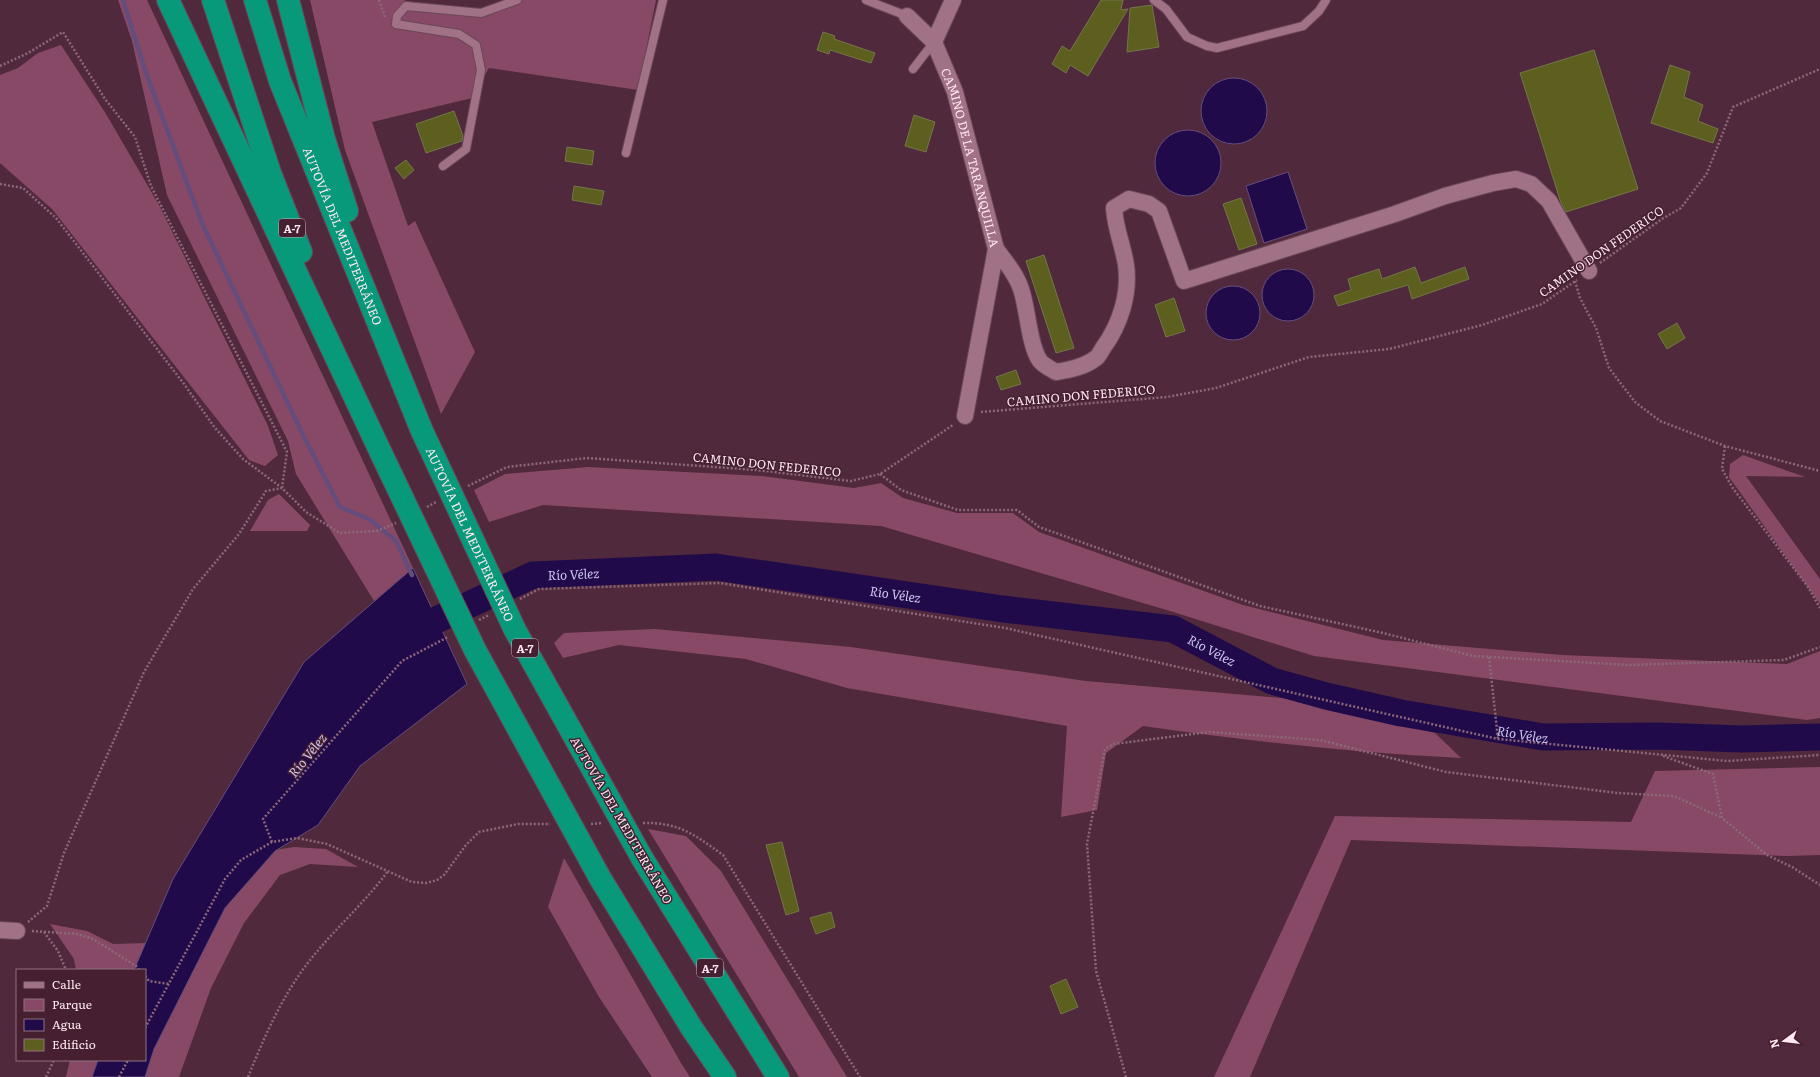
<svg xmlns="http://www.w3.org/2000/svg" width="1820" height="1077" font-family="Literata,serif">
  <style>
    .green { fill: #884966 }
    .water { fill: #210a4a; stroke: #644d7c }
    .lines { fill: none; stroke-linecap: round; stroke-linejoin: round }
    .stream { stroke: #644d7c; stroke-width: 4.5 }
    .river { stroke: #210a4a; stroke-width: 27 }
    .building { fill: #5d5f1f; stroke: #727648 }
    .lane-casing { stroke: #6a4859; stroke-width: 10 }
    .street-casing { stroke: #6a4859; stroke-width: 18 }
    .highway-casing { stroke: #6a4859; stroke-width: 24 }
    .path { stroke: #8b6978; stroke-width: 2.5; stroke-dasharray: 2 2; stroke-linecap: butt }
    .lane { stroke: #a17186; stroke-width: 8 }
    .street { stroke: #a17186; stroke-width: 16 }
    .highway { stroke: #08987a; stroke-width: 22 }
    .highway-bridge-casing { stroke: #6a4859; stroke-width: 24; stroke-linecap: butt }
    .highway-bridge { stroke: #08987a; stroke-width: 22 }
    .labels { text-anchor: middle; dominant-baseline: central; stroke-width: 3; stroke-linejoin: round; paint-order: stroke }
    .shield { fill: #461f31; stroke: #c8acb8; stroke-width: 1 }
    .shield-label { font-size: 11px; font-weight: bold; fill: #ffe9f2 }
    .street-label { font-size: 12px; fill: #ffe9f2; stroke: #461f31 }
    .water-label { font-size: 13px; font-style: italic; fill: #cdc7ef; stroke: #461f31 }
  </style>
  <rect width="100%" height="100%" fill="#51293c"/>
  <g class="green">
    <path d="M118,0h29l266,568 -39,33 -78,-127 -8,-33 -121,-246 -35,-154z"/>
    <path d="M310,0h93l63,15 44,-15h146l-18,90 -149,-22 -17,30 -100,24 36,104 7,-5 60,131 -34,62 -96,-264z"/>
    <path d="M61,45l45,69 53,91 109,221 10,29 -13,11 -16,-6 -197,-251 -52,-46v-88l18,-7 20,-15z"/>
    <path d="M1743,455l62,22 -59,-1 74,103v25l-91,-127 1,-13z"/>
    <path d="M588,467l174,9 92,12 27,-5 22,15 54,15h56l26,19 204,73 140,35 179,15 225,9 33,-13v67l-13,2 -493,-64 -144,-45 -289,-85 -338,-21 -54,17 -15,-32 31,-16z"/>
    <path d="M279,494l31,31 -3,6h-57l18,-31z"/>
    <path d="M655,629l196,18 235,34 217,19 132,33 26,25c-107,-5 -213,-17 -318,-32l-37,27 -9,57 -36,7 6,-91 -220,-38 -101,-29 -127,-14 -56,13 -9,-15 10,-10z"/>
    <path d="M1820,767v88l-33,1 -436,-16 -101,237h-36l121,-261 296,6 24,-51z"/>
    <path d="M648,829l38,7 35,35 126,206h-48z"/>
    <path d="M294,847l32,2 32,18 -48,-3 -30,11 -36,48 -33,65 -32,89h-34l9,-28 71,-141 50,-58z"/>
    <path d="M564,858l117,205 9,14h-38l-53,-80 -51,-90z"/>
    <path d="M50,924l37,7 26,13 33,-1 -12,27h-58l-2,-11z"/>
    <path d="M70,1060h28l-6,17h-26z"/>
  </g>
  <g class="water">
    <circle cx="1234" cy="111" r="33"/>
    <circle cx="1188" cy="163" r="33"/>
    <path d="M1288,172l19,57 -43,14 -18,-57z"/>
    <circle cx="1288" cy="295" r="26"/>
    <circle cx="1233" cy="313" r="27"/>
    <path d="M413,568l54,116 -107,82 -42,59 -43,26 -50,57 -71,141 -9,28h-53l6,-17h47v-90h-11l39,-91 131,-217z"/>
  </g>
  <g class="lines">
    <path class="stream" d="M123,0l22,70 56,151 101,212 38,74 29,12 27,22 16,34"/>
    <path class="river" id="s1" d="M407,639l25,-17 101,-47 183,-8 287,42 170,20 99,52 54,15 75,17 142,24 115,-1 83,3 79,-2"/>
  </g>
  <g class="building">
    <path d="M1101,0h22l-2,10 7,-1 -40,67 -18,-11 -4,8 -14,-9 10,-18 8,5z"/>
    <path d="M1152,5l7,42 -32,5 3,-44z"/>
    <path d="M823,32l12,4 -1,3 41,14 -4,10 -41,-13 -1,4 -12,-4z"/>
    <path d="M1594,50l44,139 -72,23 -5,-9 -41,-130z"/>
    <path d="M1670,65l20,7 -6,25 19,8 -5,16 20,8 -5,14 -62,-20z"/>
    <path d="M454,111l9,25 -1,5 -36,12 -10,-29z"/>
    <path d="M914,115l21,7 -9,30 -21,-6z"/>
    <path d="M567,147l27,4 -2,14 -27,-4z"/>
    <path d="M406,160l8,10 -10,9 -9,-11z"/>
    <path d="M574,186l30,5 -3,14 -29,-5z"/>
    <path d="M1241,198l16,46 -18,6 -16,-46z"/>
    <path d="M1044,255l30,93 -18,5 -30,-92z"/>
    <path d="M1415,267l6,16 44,-16 4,12 -57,20 -4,-14 -70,21 -4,-10 17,-6 -3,-11 31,-10 3,10z"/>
    <path d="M1174,298l11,33 -19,6 -11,-32z"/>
    <path d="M1677,323l8,15 -18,11 -9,-15z"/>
    <path d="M1016,370l5,14 -20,6 -5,-13z"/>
    <path d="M782,842l17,69 -13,4 -20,-70z"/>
    <path d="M831,912l4,15 -19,7 -6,-16z"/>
    <path d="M1066,979l12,28 -17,7 -11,-28z"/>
  </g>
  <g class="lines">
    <g class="lane-casing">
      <g id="lane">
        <path d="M866,0l41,16"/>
        <path d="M1154,0l12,9 21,28 20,9 10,2 86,-22 16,-15 7,-11"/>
        <path d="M913,69l21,-27"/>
        <path d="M626,153l37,-153"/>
        <path d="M443,166l23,-17 15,-79 -5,-25 -17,-11 -63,-10 1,-8 9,-10 75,7 36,-13"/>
      </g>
    </g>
    <g class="street-casing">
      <g id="street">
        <path id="s2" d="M907,16l27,26 21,50 41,157 -31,167"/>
        <path d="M934,42l19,-42"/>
        <path d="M996,249c9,12 20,25 25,40 7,20 8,57 19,72 3,4 11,8 16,11 13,-2 29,-5 40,-14 3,-2 5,-7 7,-10 17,-23 27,-54 23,-83 -3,-20 -11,-37 -12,-57l15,-9 20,5 10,7 25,70 211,-67 50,-18 48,-13 23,-4 15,5 18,17 40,70"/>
        <path d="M0,930l17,1"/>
      </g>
    </g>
    <g class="highway-casing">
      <g id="highway">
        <path d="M168,0l213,453"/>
        <path d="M213,0l57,173 31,79"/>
        <path id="s3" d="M255,0l25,81 142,350"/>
        <path d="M288,0l36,139 23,72"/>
        <path d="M642,858l136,219"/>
        <path d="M600,878l91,149 34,50"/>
      </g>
    </g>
    <g class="path">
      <path d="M379,0l6,17"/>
      <path d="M0,66l28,-13 35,-21 42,67 30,38 16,49 136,266 -5,36"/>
      <path d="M0,184l23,4 33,30 128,166 31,44 28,31 39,29 24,24 34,21 37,-2 19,-8"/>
      <path d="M1600,263l62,-44 19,-11 26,-35 26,-66 87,-38"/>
      <path d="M1575,281l5,17 16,30 13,40 26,34 25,19 65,25 95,25"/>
      <path d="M981,412l186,-15 49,-9 93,-31 80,-8 93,-24 60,-21 35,-24"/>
      <path d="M1725,446l-3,23 10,18 76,100 12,21"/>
      <path d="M880,474l21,16 57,20h59l22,17 221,79 123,27 90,23 157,9 154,-5 36,-13"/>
      <path d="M468,486l39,-19 80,-9 170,12 94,11 29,-7 73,-49"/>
      <path d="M427,507l9,-5"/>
      <path d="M520,599l19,-10 181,-6 285,45 493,111 229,22 93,-6"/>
      <path d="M479,620l10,-5"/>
      <path d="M1489,657l9,82"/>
      <path d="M1663,756l50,18 9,44 45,37 25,12 28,18"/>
      <path d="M643,823c36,-1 52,12 80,32l137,222"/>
      <path d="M591,824l11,-1"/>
      <path d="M272,842l-9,-23 139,-158 46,-24"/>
      <path d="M28,922l19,-16 17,-53 80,-181 49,-83 46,-55 27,-43 16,-3"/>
      <path d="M32,931l45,3 16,5 43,27 3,4"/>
      <path d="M44,932l14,19 8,19"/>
      <path d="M145,976l4,5 20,3"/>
      <path d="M145,1028l80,-149 16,-19 31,-18 25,-4 30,6 85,38 14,1 11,-3 7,-5 22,-30 13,-13 39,-8h32"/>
      <path d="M46,1077l8,-17"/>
      <path d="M119,1077l9,-17"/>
      <path d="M248,1077c18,-44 36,-86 67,-123 23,-28 52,-54 73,-83"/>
      <path d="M1126,1077l-30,-106 -9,-127 18,-95 9,-5 95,-12 111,8 126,32 172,21 56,3 48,22"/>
    </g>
    <use href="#lane" class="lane"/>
    <use href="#street" class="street"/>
    <use href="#highway" class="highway"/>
    <g class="highway-bridge-casing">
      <g id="highway-bridge">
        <path id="s4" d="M422,431l93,199 127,228"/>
        <path d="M381,453l94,197 125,228"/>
      </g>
    </g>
    <use href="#highway-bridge" class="highway-bridge"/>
  </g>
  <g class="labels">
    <g class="shield">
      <rect x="279" y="219" width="26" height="18" rx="3"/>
      <rect x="512" y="639" width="26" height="18" rx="3"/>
      <rect x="697" y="959" width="26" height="18" rx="3"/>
    </g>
    <g class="shield-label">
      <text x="292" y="228">A-7</text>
      <text x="525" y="648">A-7</text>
      <text x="710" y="968">A-7</text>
    </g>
    <g class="street-label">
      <text stroke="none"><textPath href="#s2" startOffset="159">CAMINO DE LA TARANQUILLA</textPath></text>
      <text stroke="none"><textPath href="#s3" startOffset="252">AUTOVÍA DEL MEDITERRÁNEO</textPath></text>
      <text transform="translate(1601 251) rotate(-35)">CAMINO DON FEDERICO</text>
      <text transform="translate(1081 395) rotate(-5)">CAMINO DON FEDERICO</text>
      <text transform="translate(767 464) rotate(6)">CAMINO DON FEDERICO</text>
      <text stroke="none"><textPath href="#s4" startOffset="114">AUTOVÍA DEL MEDITERRÁNEO</textPath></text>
      <text transform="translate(622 820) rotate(60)">AUTOVÍA DEL MEDITERRÁNEO</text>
    </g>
    <g class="water-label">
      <text stroke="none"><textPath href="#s1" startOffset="182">Río Vélez</textPath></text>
      <text stroke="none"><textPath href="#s1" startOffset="506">Río Vélez</textPath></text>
      <text stroke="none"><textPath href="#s1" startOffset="830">Río Vélez</textPath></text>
      <text stroke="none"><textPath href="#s1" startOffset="1154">Río Vélez</textPath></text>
      <text transform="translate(307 755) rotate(-51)">Río Vélez</text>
    </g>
  </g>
  <rect x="16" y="969" width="130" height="92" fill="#461f31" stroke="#90707e"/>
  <rect x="24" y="982" width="20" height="6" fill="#a17186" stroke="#90707e"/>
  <text x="52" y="989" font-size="12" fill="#ffe9f2">Calle</text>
  <rect x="24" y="999" width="20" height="12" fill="#884966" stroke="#90707e"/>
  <text x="52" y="1009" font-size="12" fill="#ffe9f2">Parque</text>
  <rect x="24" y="1019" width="20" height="12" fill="#210a4a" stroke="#90707e"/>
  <text x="52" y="1029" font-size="12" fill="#ffe9f2">Agua</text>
  <rect x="24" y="1039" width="20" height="12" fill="#5d5f1f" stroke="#90707e"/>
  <text x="52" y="1049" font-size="12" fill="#ffe9f2">Edificio</text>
  <g transform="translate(1784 1041) rotate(255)" stroke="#461f31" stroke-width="3" paint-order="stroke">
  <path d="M0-3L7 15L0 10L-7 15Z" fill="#ffe9f2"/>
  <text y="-6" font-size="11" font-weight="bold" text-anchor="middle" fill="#ffe9f2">N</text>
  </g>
</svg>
